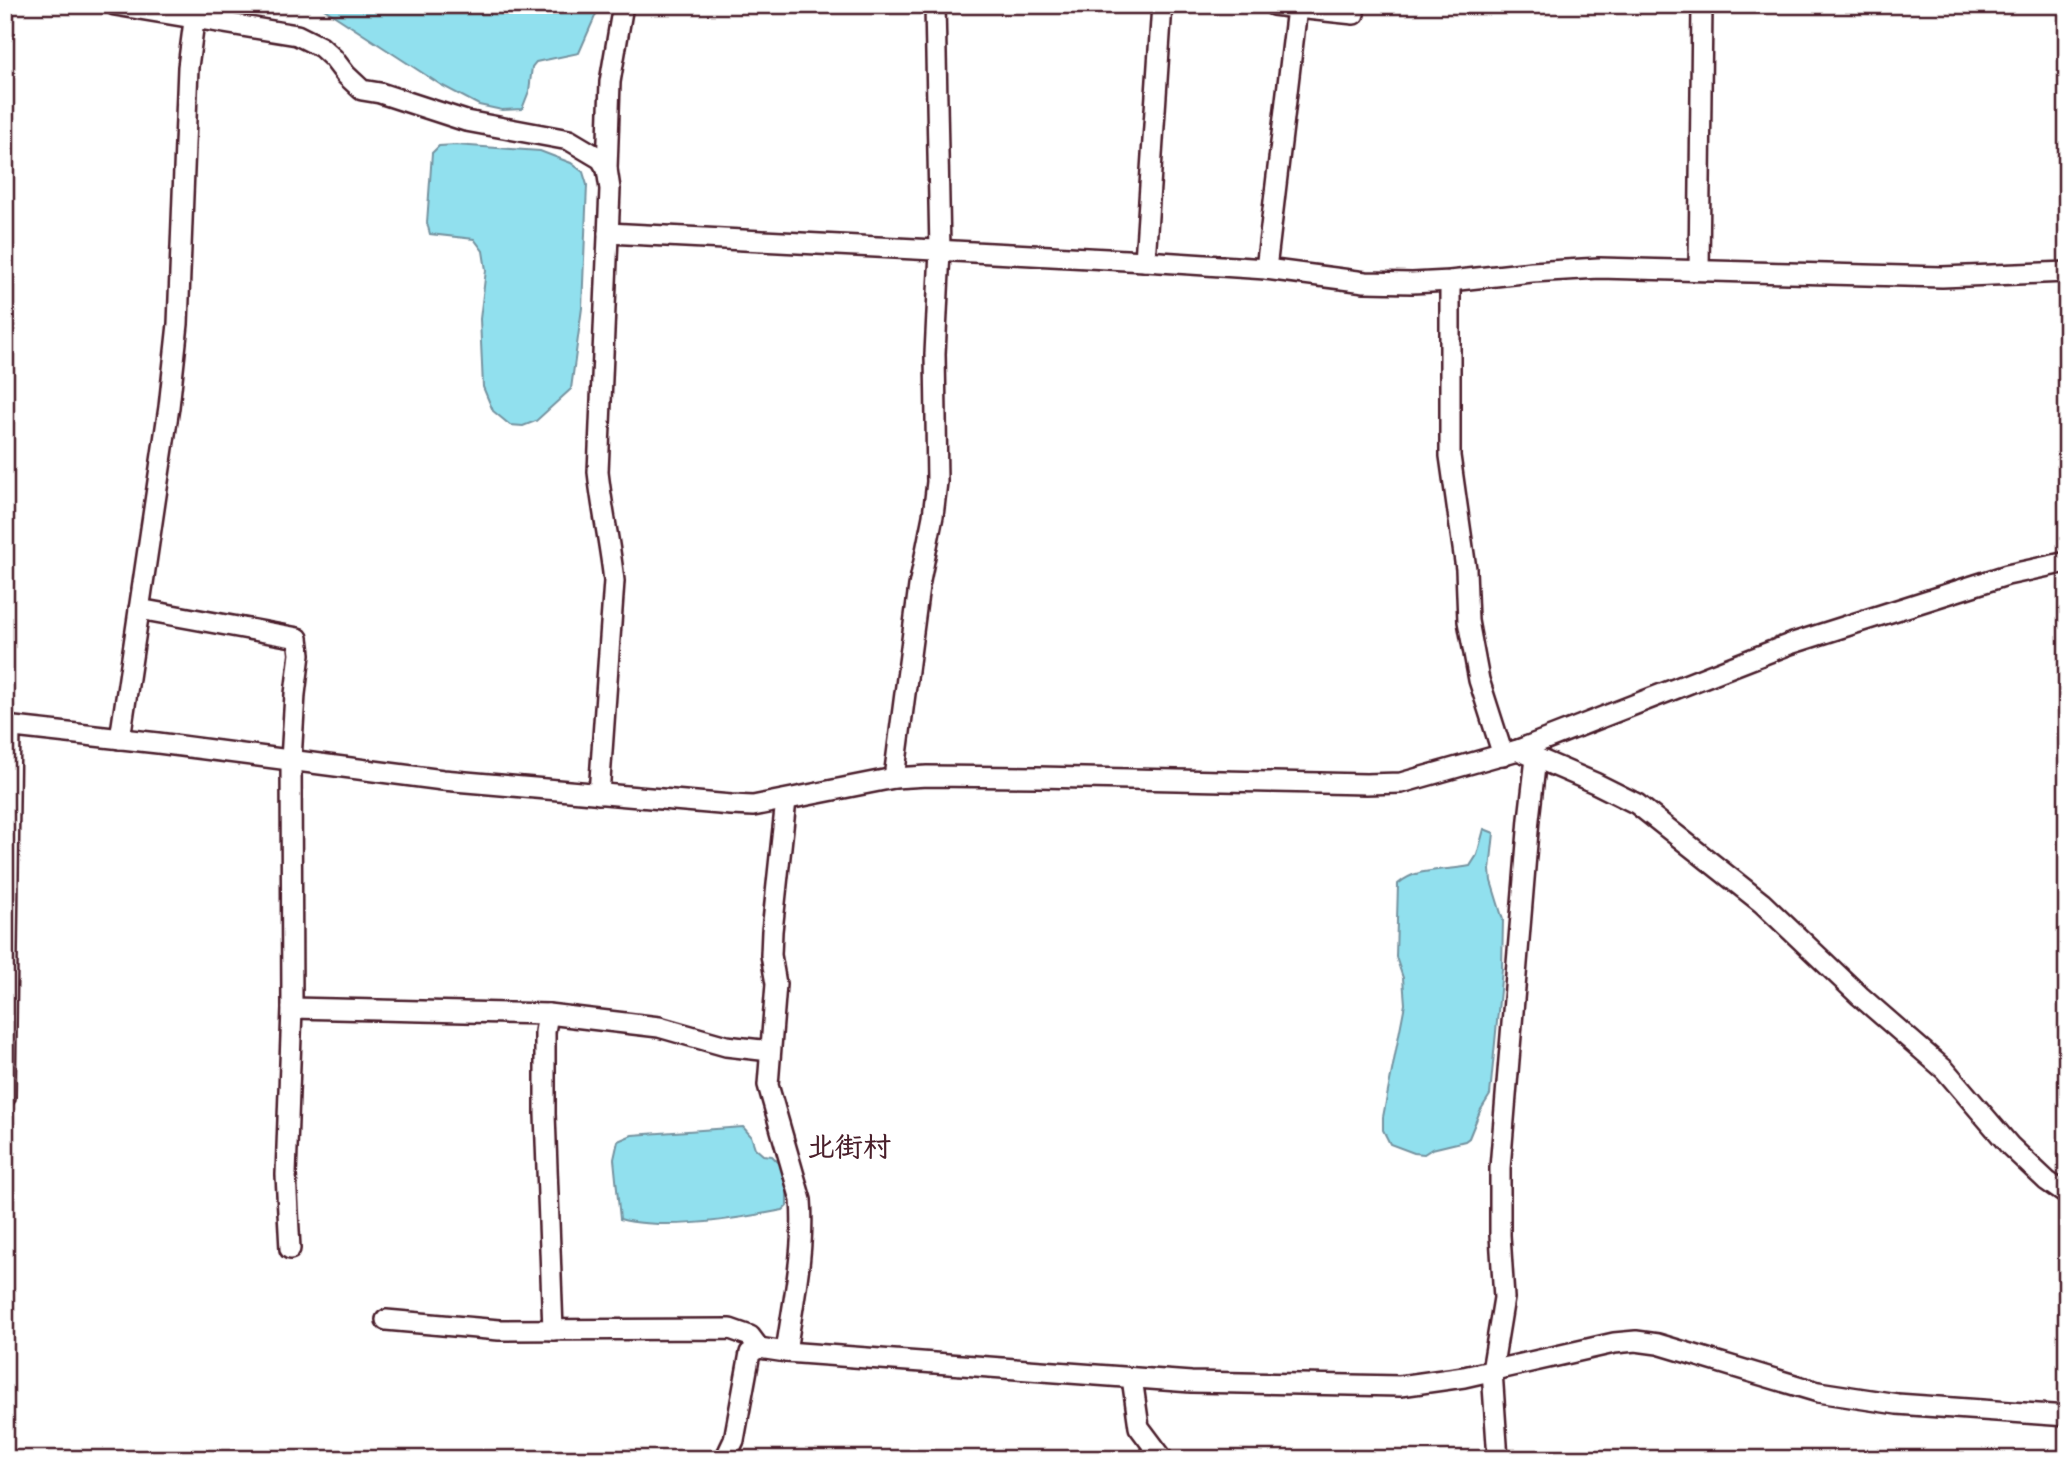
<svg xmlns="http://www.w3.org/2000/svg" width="2072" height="1464" font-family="'Balsamiq Sans','LXGW WenKai TC',sans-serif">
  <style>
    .water { fill: #91e0ee; stroke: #7593a0; stroke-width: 2 }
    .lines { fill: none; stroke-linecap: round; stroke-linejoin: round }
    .minor-casing { stroke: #4a1f2b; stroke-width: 24 }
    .minor { stroke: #fff; stroke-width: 19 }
    .labels { text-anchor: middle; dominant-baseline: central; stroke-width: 6; stroke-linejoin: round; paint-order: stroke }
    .quarter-label { font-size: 28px; font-weight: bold; fill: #4a1f2b; stroke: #fff }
  </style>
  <rect width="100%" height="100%" fill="#fff"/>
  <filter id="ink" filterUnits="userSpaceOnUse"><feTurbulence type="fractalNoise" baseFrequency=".0143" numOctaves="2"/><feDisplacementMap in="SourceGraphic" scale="14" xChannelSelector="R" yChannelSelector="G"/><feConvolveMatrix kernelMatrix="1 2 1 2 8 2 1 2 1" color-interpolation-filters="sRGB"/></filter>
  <g filter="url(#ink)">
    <g class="water">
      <path d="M318,5h282l-21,48 -43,9 -4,5 -3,24 -7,18 -20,1 -23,-5 -38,-20z"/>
      <path d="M456,145l84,6 31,12 12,9 4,13 -5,123 -11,81 -35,32 -13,5 -13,-1 -17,-14 -10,-24 -3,-68 6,-49 -3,-19 -9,-12 -44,-5 -3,-11 5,-70 7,-7z"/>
      <path d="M1484,829l10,4 -4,37 1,11 12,39 -1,49 -12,126 -10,16 -11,27 -4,3 -33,8 -8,5 -10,-1 -24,-9 -7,-14v-13l22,-113 -2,-26 -7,-21 2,-73c19,-17 48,-13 72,-18l7,-11z"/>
      <path d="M743,1127l8,9 4,12 8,7 9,1 8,8 7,26v16l-4,4c-42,8 -83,15 -125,14 -13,-1 -26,-1 -38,-5l-6,-60 4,-18 14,-6z"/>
    </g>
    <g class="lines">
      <g class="minor-casing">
        <g id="minor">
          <path d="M115,5l182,30 24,12 12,11 13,17 16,15 18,3 86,28 103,19 32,19 6,10 3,20 -12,283c4,37 12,72 16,109l-15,213"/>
          <path d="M1273,5l24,3"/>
          <path d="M607,169l3,-87 13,-77"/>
          <path d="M608,233l537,28 121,8 99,13 47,1 38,-2 82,-9 67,-4 343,9 125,-5"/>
          <path d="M1145,261l17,-256"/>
          <path d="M1266,269l31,-261 57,6 1,-9"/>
          <path d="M1699,270l3,-265"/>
          <path d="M1450,281v175l16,113 2,52 11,59 24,75"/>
          <path d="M139,609l159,29 2,16 -5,40 -4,66 1,248 -6,167 4,74"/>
          <path d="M5,726l153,17 285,37 288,25 22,1 141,-28 33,-2 111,1 328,7 35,-1 117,-33 272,-106 217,-69 60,-13"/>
          <path d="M120,739l49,-332 9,-83 10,-257 8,-61"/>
          <path d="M1518,750l77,33 42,21 125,99 98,93 85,74 65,76 37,35 20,14"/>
          <path d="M894,778l25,-192 14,-70 4,-34 -2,-128 5,-103 -5,-246"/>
          <path d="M292,1008l256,6 111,13 67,19 44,5"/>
          <path d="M548,1014l-3,18v82l8,216"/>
          <path d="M5,1097l5,-371"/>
          <path d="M386,1320l113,10 231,-1 20,7 9,12"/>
          <path d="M786,1352c7,-50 19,-102 15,-152l-33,-115 8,-101 -5,-29 1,-24 14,-131"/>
          <path d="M1132,1378l7,49 24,32"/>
          <path d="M725,1459l9,-19 16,-87 9,-5 27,4 405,30 209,4 64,-9 150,-34 22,-2 22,3 160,48 79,12 170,12"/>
          <path d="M1498,1459l-6,-88 12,-73 -4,-63v-67l29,-349 7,-61"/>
        </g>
      </g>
      <use href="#minor" class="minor"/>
    </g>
  </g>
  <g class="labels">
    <g class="quarter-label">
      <text x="849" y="1147">北街村</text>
    </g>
  </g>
  <rect width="2072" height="1464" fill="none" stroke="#fff" stroke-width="28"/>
  <rect x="14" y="14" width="2044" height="1436" fill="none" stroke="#4a1f2b" stroke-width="2.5" filter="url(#ink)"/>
</svg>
